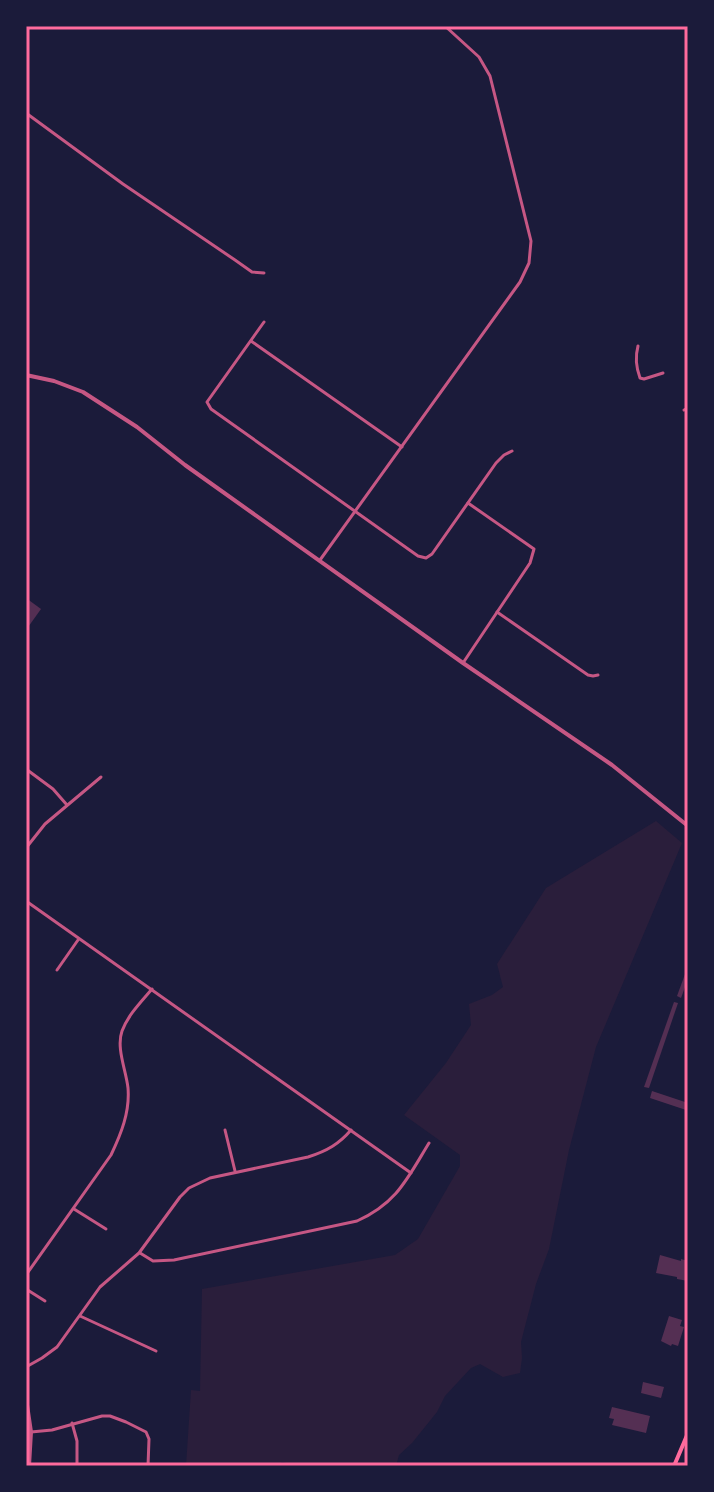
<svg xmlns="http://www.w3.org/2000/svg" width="714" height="1492" font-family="Raleway,sans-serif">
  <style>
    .green { fill: #2a1e3b }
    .building { fill: #542f53 }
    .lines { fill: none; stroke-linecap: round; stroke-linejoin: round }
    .minor { stroke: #c65784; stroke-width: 3 }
    .tertiary { stroke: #c65784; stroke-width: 4 }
    .secondary { stroke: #ff6b9d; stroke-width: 4 }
    .neatline { fill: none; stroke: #ff6b9d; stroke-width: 3 }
  </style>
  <rect width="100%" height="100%" fill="#1b1b3a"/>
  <path class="green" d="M656,821l26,22 -86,204 -27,103 -20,99 -13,35 -15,58 1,16 -2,15 -17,4 -23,-13 -9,4 -26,28 -8,16 -25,31 -13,12 -3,11h-98l-16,-4 -5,4h-91l5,-76 9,1 2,-102 193,-34 23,-16 42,-73v-11l-56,-40 42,-52 25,-38 -2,-21 23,-9 11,-8 -6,-23 49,-76z"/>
  <g class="building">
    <path d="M26,598l15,11 -15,21z"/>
    <path d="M688,966v13l-7,19 -4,-2z"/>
    <path d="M674,1002l4,1 -29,85 -5,-1z"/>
    <path d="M652,1091l36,12 -2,7 -36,-12z"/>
    <path d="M660,1255l21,6v-2l7,2v20l-11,-2v-2l-21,-4z"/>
    <path d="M669,1316l13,4 -2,6 4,1 -6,19 -6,-2 -1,2 -10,-5z"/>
    <path d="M643,1382l21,5 -3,11 -20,-5z"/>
    <path d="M612,1407l38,9 -4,17 -34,-8 2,-6 -5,-1z"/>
  </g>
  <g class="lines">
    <g class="minor">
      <path d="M26,113l97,71 112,76 17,12 12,1"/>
      <path d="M264,322l-57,80 4,7 207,147 8,2 6,-4 64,-91 8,-8 8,-4"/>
      <path d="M251,341l151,106"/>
      <path d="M638,346c-3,11 -2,21 2,32l4,1 19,-6"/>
      <path d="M684,410l4,-2"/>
      <path d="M320,560l200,-278 9,-19 2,-22 -41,-165 -11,-19 -34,-31"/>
      <path d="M497,612l91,63 5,1 5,-1"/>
      <path d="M463,663l67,-100 4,-14 -66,-46"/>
      <path d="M26,769l27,20 14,16"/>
      <path d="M26,848l19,-24 56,-47"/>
      <path d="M26,901l385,272"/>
      <path d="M57,970l21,-30"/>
      <path d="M225,1130l10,41"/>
      <path d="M74,1209l32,20"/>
      <path d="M140,1253l13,8 21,-1 183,-39c40,-18 50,-42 72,-78"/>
      <path d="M26,1275l85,-120c10,-21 19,-43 17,-67 -2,-18 -12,-40 -6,-57 6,-16 19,-29 30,-42"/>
      <path d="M26,1289l19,12"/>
      <path d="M80,1316l76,35"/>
      <path d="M26,1367l16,-9 15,-11 43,-60 39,-34 41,-56 9,-9 21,-10 98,-21c19,-6 31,-13 43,-27"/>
      <path d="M72,1423l5,18v25"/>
      <path d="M31,1432l21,-2 50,-14h8l16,6 20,10 3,7 -1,27"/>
    </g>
    <g class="tertiary">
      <path d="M26,375l28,6 29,11 54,35 48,38 278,198 149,102 76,61"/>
      <path d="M26,1398l5,34 -2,34"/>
    </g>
    <path class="secondary" d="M674,1466l14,-33"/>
  </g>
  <rect width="714" height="1492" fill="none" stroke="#1b1b3a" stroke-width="56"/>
  <rect x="28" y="28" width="658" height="1436" class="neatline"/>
</svg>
